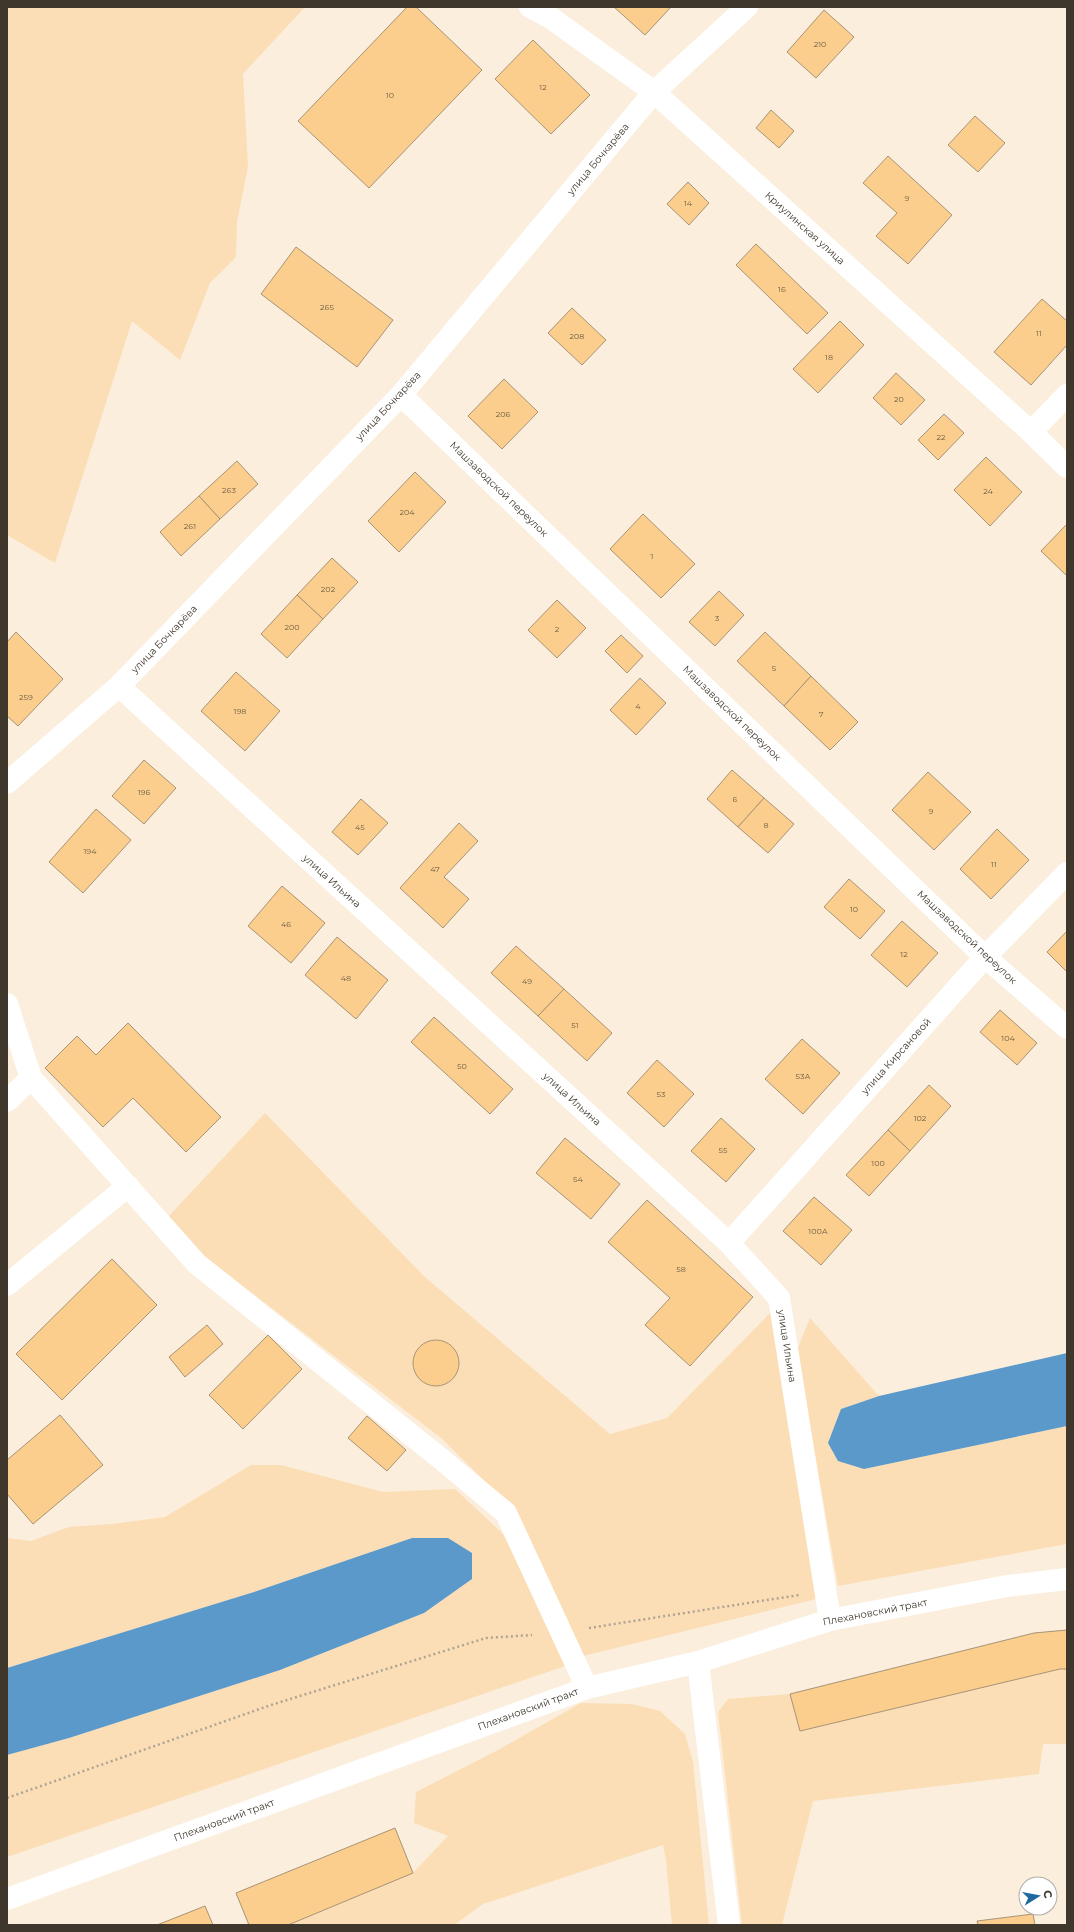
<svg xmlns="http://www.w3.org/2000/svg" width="1074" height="1932" font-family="Montserrat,sans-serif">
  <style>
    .green { fill: #fbdeb6 }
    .water { fill: #5a99c9 }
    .building { fill: #fbce8d; stroke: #a79377 }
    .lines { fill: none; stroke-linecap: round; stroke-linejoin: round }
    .path { stroke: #afa494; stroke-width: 2.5; stroke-dasharray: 2 3; stroke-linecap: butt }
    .minor { stroke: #fff; stroke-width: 22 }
    .labels { text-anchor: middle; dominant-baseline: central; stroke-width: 4; stroke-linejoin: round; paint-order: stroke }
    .number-label { font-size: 8px; fill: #6e5d44 }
    .street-label { font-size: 10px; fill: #3f372b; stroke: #fff }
  </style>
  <rect width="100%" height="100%" fill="#fbeedc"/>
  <g class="green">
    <path d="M7,7h298l-62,67 5,93 -11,55 -1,35 -26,26 -30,77 -48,-39 -77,242 -48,-28z"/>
    <path d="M265,1113l160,164 185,157 57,-16 105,-107 44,288 -233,57 -72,-149 -70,-69 -237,-182 -35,-40z"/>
    <path d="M810,1318l69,78 -38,13 23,60 203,-43v118l-229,42 -41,-236z"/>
    <path d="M251,1465h30l102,27 72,-3 47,44 19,28 47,104 -561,192v-102l62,-17 211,-68 144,-57 48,-34 -60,-41 -158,54 -247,76v-130l24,3 38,-14 43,-3 53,-7z"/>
    <path d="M1060,1669h7v75h-24l-4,30 -226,27 -31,124h-40l-24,-213 10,-13 62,-5 10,37z"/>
    <path d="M581,1703l51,1 28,7 25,23 8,28 16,163h-37l-6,-65 -3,-15 -180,59 -29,21h-166l125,-52 35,-37 -34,-13 2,-31 82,-42z"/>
  </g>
  <g class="water">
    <path d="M1067,1353v73l-203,43 -26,-8 -10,-18 13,-34 38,-13z"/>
    <path d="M412,1538h36l24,15v26l-48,34 -144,57 -211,68 -62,17v-87l247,-76z"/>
  </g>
  <g class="building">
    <path d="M407,7h9l66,63 -113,118 -71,-67z"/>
    <path d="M614,7h57l-26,28z"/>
    <path d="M824,10l30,27 -38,41 -29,-26z"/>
    <path d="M533,40l57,55 -39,39 -56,-55z"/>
    <path d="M771,110l23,21 -15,17 -23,-20z"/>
    <path d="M975,116l30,27 -27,29 -30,-27z"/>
    <path d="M888,156l64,59 -44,49 -32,-28 21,-23 -34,-30z"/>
    <path d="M688,182l21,21 -20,22 -22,-21z"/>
    <path d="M756,244l72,69 -21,21 -71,-69z"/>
    <path d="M296,247l97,73 -36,47 -96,-73z"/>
    <path d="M1042,299l25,22v24l-36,40 -37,-33z"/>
    <path d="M572,308l34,32 -24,25 -34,-32z"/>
    <path d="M840,321l24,24 -46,48 -25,-24z"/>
    <path d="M896,373l29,27 -24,25 -28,-27z"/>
    <path d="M504,379l34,33 -36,37 -34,-33z"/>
    <path d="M944,414l20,19 -26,27 -20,-20z"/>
    <path d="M986,457l36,35 -32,34 -36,-36z"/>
    <path d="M237,461l21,23 -38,35 -21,-23z"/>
    <path d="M415,472l31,30 -47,50 -31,-31z"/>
    <path d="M199,496l21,23 -39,37 -21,-24z"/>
    <path d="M643,514l52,50 -34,34 -51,-49z"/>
    <path d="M1067,524v52l-26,-25z"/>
    <path d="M332,558l26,24 -35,37 -26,-24z"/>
    <path d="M719,591l25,24 -29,31 -26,-24z"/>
    <path d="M297,595l26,24 -36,39 -26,-24z"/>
    <path d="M557,600l29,28 -29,30 -29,-28z"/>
    <path d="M16,632l47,47 -45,47 -11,-10v-74z"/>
    <path d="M765,632l46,44 -27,30 -47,-45z"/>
    <path d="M621,635l22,21 -16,17 -22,-22z"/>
    <path d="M236,672l44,39 -35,40 -44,-40z"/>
    <path d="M811,676l47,46 -28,28 -46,-44z"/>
    <path d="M640,678l26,25 -30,32 -26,-25z"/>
    <path d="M144,760l32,28 -32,36 -32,-28z"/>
    <path d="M732,770l32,28 -26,29 -31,-28z"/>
    <path d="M928,772l43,40 -37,38 -42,-40z"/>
    <path d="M764,798l30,26 -26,29 -30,-26z"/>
    <path d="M361,799l27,24 -30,32 -26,-23z"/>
    <path d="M96,809l35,31 -48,53 -34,-31z"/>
    <path d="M459,823l19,18 -34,36 25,22 -26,29 -43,-40z"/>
    <path d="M997,829l32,31 -38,39 -31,-30z"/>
    <path d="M849,879l36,32 -25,28 -36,-32z"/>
    <path d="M282,886l43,37 -34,40 -43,-37z"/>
    <path d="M902,921l36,32 -31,34 -36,-32z"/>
    <path d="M1067,931v41l-20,-20z"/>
    <path d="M337,937l51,43 -32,39 -51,-44z"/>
    <path d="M516,946l48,43 -26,27 -47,-43z"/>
    <path d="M564,989l48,44 -25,28 -49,-45z"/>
    <path d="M1000,1010l37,33 -20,22 -37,-33z"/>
    <path d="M434,1017l79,72 -23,25 -79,-72z"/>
    <path d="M128,1023l93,94 -35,35 -53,-54 -30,29 -58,-59 32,-32 19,19z"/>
    <path d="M802,1039l38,34 -37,41 -38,-35z"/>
    <path d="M657,1060l37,34 -30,33 -37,-34z"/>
    <path d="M929,1085l22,21 -41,45 -22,-21z"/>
    <path d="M721,1118l34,31 -29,33 -35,-31z"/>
    <path d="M888,1130l22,21 -41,45 -23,-21z"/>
    <path d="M565,1138l55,46 -29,35 -55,-46z"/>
    <path d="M814,1197l38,33 -31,35 -38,-34z"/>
    <path d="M647,1200l106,97 -63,69 -45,-41 25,-27 -62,-56z"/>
    <path d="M112,1259l45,46 -95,95 -46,-46z"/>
    <path d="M207,1325l16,19 -38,33 -16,-20z"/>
    <path d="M268,1335l34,34 -59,60 -34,-34z"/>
    <circle cx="436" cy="1363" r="23"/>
    <path d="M60,1415l43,50 -70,59 -26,-30v-34z"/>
    <path d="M367,1416l39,34 -19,21 -39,-33z"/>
    <path d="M1067,1630v39h-7l-260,62 -10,-37 244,-61z"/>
    <path d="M395,1828l18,45 -125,52h-39l-13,-32z"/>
    <path d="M205,1906l8,19h-56z"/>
    <path d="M1033,1914l2,11h-57l-1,-4z"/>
  </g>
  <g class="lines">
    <g class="path">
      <path d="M589,1628l210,-33"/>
      <path d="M7,1798l264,-93 215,-67 46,-3"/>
    </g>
    <g class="minor">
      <path d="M530,7l21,11 103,74 377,340 36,35"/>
      <path d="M401,395l584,562 82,71"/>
      <path d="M1031,432l36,-37"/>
      <path d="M119,686l610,557 50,55 51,322"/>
      <path d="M7,783l112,-97 282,-291 253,-303 93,-85"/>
      <path d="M7,1004l24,74 166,186 243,194 66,55 81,175"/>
      <path d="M7,1101l24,-23"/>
      <path d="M729,1243l256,-286 82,-84"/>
      <path d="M7,1285l121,-99"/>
      <path d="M698,1662l31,263"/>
      <path d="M7,1899l580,-211 111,-26 132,-42 177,-34 60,-7"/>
    </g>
  </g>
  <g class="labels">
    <g class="number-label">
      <text x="820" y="44">210</text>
      <text x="543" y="87">12</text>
      <text x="390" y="95">10</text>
      <text x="907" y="198">9</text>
      <text x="688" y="203">14</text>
      <text x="782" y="289">16</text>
      <text x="327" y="307">265</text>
      <text x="1039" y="333">11</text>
      <text x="577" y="336">208</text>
      <text x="829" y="357">18</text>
      <text x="899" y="399">20</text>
      <text x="503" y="414">206</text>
      <text x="941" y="437">22</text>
      <text x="229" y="490">263</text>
      <text x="988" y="491">24</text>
      <text x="407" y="512">204</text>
      <text x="190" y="526">261</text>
      <text x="652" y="556">1</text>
      <text x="328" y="589">202</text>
      <text x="717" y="618">3</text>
      <text x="292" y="627">200</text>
      <text x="557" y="629">2</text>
      <text x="774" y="668">5</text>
      <text x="26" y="697">259</text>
      <text x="638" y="706">4</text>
      <text x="240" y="711">198</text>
      <text x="821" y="714">7</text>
      <text x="144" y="792">196</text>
      <text x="735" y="799">6</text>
      <text x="931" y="811">9</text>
      <text x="766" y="825">8</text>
      <text x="360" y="827">45</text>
      <text x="90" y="851">194</text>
      <text x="994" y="864">11</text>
      <text x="435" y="869">47</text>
      <text x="854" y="909">10</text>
      <text x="286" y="924">46</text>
      <text x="904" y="954">12</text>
      <text x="346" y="978">48</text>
      <text x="527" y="981">49</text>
      <text x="575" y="1025">51</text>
      <text x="1008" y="1038">104</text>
      <text x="462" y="1066">50</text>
      <text x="803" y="1076">53А</text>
      <text x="661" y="1094">53</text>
      <text x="920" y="1118">102</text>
      <text x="723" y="1150">55</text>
      <text x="878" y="1163">100</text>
      <text x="578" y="1179">54</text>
      <text x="818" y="1231">100А</text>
      <text x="681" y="1269">58</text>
    </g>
    <g class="street-label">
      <text transform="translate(598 159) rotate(-50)">улица Бочкарёва</text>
      <text transform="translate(805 228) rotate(42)">Криулинская улица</text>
      <text transform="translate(388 406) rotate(-47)">улица Бочкарёва</text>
      <text transform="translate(499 489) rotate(44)">Машзаводской переулок</text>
      <text transform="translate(164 639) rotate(-46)">улица Бочкарёва</text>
      <text transform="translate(732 713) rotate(44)">Машзаводской переулок</text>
      <text transform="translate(332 881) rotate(42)">улица Ильина</text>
      <text transform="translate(967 937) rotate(43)">Машзаводской переулок</text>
      <text transform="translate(896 1056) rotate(-48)">улица Кирсановой</text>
      <text transform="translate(572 1099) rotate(42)">улица Ильина</text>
      <text transform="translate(787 1346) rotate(81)">улица Ильина</text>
      <text transform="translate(875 1612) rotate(-11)">Плехановский тракт</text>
      <text transform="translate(528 1709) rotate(-20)">Плехановский тракт</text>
      <text transform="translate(224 1820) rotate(-20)">Плехановский тракт</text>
    </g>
  </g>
  <rect width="1074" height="1932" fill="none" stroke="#3f372b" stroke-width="16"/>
  <g transform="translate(1038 1896) rotate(79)"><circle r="19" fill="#ffffff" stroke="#b2afaa"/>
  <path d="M0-3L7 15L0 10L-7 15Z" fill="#1d6b9e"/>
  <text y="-6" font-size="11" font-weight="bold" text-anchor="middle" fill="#3f372b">С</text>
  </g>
</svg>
